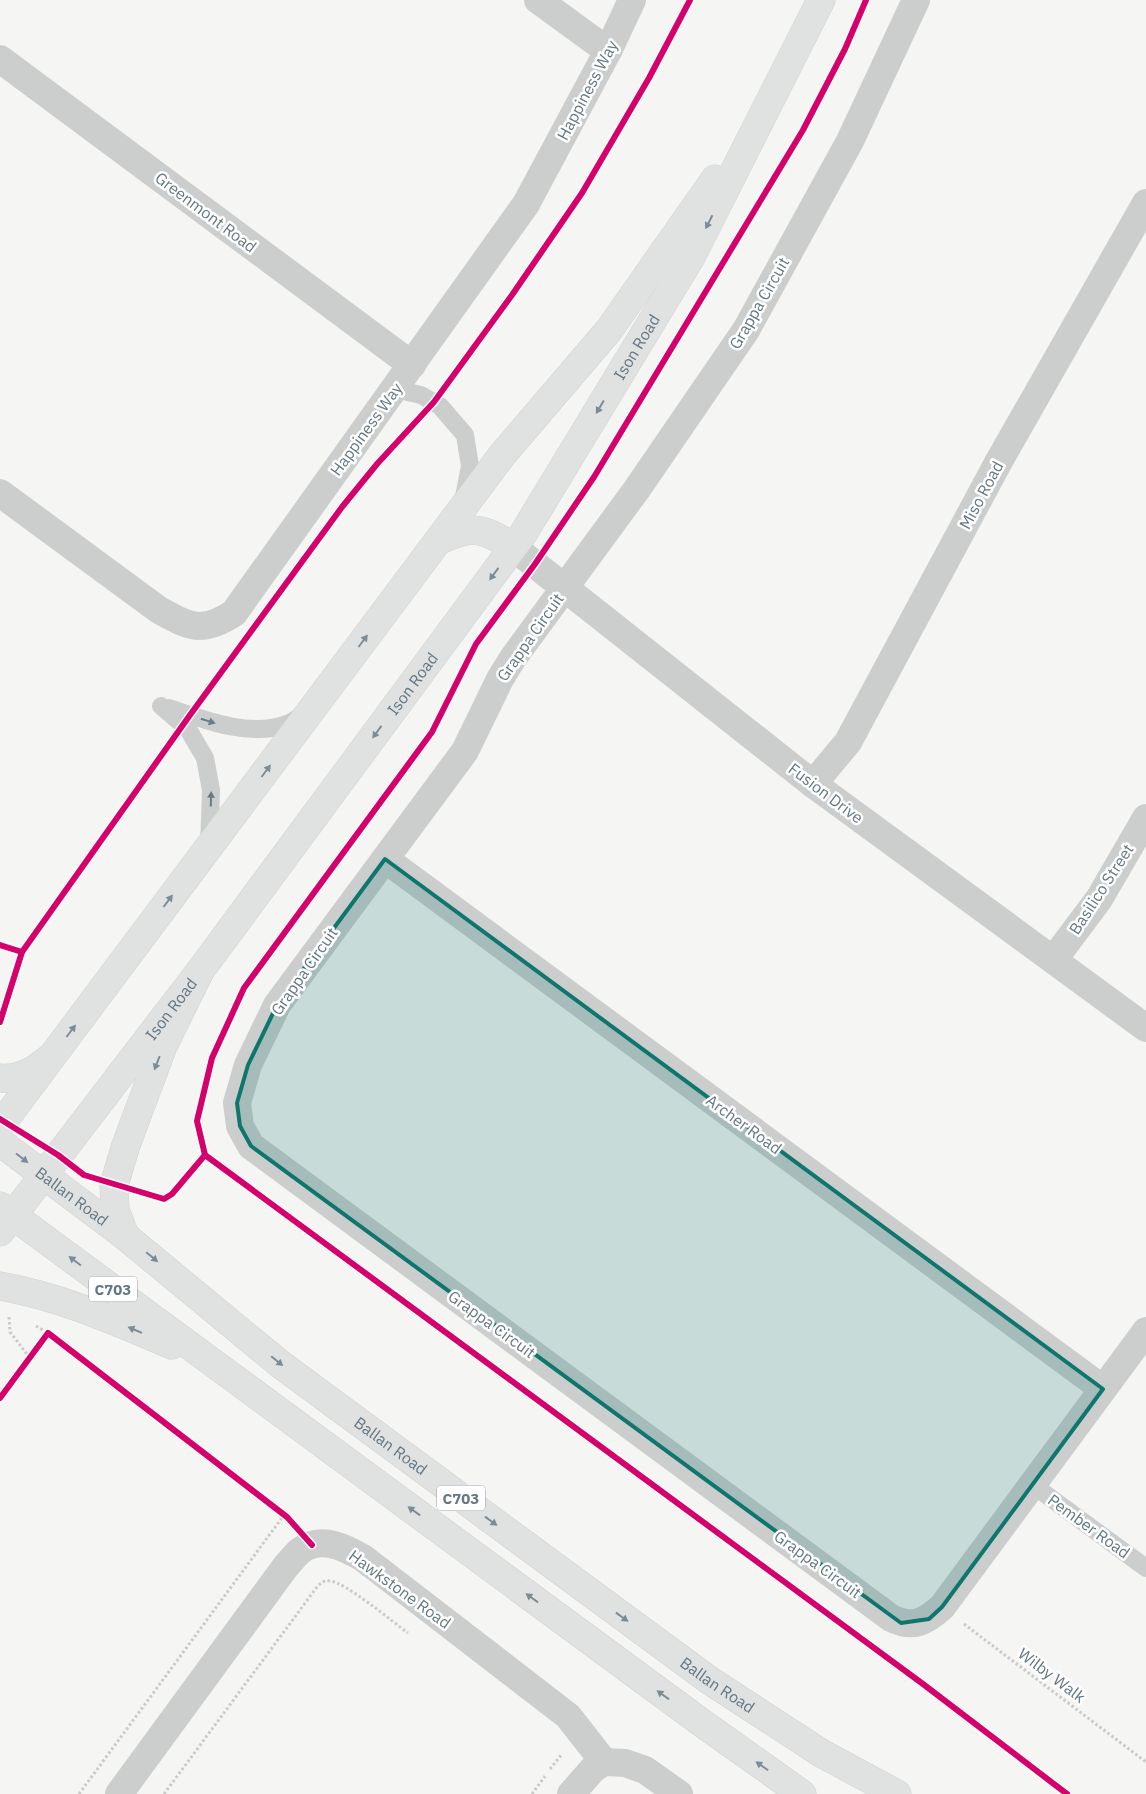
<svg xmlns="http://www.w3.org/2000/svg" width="1146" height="1794" font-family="'IBM Plex Sans',sans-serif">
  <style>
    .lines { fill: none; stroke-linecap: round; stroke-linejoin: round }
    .secondary-casing { stroke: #d2d3d4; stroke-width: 29 }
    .primary-casing { stroke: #d1d1d1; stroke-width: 29 }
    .path { stroke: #cacacb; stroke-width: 3; stroke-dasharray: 2.5 2.5; stroke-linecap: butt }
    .service { stroke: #cccece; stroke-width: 18 }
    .minor { stroke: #cccece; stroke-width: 28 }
    .secondary { stroke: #e0e1e1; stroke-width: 28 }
    .primary { stroke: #e0e1e1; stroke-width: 28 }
    .cycleway-casing { stroke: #fff; stroke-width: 9 }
    .cycleway { stroke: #d6006c; stroke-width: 6 }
    .oneway { fill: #7c8c97 }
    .oneway2 { fill: #687b88 }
    .marked { fill: #0f766e; fill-opacity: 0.2; stroke: #0f766e; stroke-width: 4; stroke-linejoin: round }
    .labels { text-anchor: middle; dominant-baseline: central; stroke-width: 5; stroke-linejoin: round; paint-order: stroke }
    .shield { fill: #fff; stroke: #92a0a9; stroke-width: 1 }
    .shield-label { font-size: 15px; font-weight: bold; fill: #637784 }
    .street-label { font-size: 16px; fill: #637784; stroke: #fff }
  </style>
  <rect width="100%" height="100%" fill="#f5f5f3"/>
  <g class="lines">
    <g class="secondary-casing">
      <g id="secondary">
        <path d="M438,541c35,-16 44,-14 75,6"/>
        <path d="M0,1126l503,-672 106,-124 106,-151"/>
        <path id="s1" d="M0,1232l200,-261 323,-437 168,-277 130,-257"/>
      </g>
    </g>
    <g class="primary-casing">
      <g id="primary">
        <path d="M0,1078c21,2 35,-8 51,-21"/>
        <path id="s2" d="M0,1142l125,94 155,128 429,316 112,73 76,41"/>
        <path d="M0,1206l702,517 100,71"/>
        <path d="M125,1236l-10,-26 -1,-25 12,-40 37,-99 37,-75"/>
        <path d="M0,1286c59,10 117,36 172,59"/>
      </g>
    </g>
    <g class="path">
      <path d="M9,1317l1,15 20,26"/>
      <path d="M36,1326l12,7"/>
      <path d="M0,1398l48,-65 239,184 5,5"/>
      <path d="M964,1624l182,138"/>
      <path d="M550,1769l12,-15"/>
      <path d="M79,1794l205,-279"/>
      <path d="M164,1794l153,-207c4,-4 7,-7 13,-6 15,1 63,41 78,52"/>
      <path d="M532,1794l13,-18"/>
    </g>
    <g class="service">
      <path d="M394,389l27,6 19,11 25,29 5,31 -7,36"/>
      <path d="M161,706l27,23 17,29 6,32 -2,57"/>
      <path d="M169,708c35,12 82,30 118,16 6,-2 12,-7 17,-10"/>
      <path d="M1033,1485l113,83"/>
    </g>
    <g class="minor">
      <path d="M538,0l70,51"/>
      <path d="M916,0l-66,141 -104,189 -109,159 -124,169 -13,21 -35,72 -188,254 -29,60 -11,38 3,23 11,20 640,472c22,11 34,4 51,-11l204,-276"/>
      <path d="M0,59l412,306"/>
      <path d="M0,493l159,117c31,17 43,24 75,3l292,-409 82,-153 24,-51"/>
      <path d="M513,547l300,237 333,244"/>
      <path d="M813,784l35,-42 151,-281 147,-258"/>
      <path d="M385,859l718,530"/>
      <path d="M1054,959l45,-60 47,-81"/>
      <path d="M119,1794l167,-228c5,-5 9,-11 14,-15 20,-16 44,-4 63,7l205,158 36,46"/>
      <path d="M571,1794l22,-25 11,-7 21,1 20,7 34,24"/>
    </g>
    <use href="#secondary" class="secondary"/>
    <use href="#primary" class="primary"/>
    <g class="cycleway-casing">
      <g id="cycleway">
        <path d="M866,0l-21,49 -42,81 -209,347 -59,87 -59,80 -44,88 -188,256 -32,70 -15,63 8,34 718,529 144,110"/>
        <path d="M0,945l22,7 -22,70"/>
        <path d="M22,952l168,-237 152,-208 35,-43 57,-62 78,-107 70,-102 67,-115 41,-78"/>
        <path d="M0,1119l58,36 26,20 80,24 8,-5 33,-39"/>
        <path d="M0,1398l48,-65 239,184 25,28"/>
      </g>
    </g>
    <use href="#cycleway" class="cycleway"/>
  </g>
  <defs><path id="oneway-solid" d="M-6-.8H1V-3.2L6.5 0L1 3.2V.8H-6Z" transform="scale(1.25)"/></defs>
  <g class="oneway">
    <use href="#oneway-solid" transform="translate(709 222) rotate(117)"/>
    <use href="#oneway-solid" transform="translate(600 407) rotate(121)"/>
    <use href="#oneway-solid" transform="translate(494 574) rotate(126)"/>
    <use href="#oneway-solid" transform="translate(363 641) rotate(-53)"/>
    <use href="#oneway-solid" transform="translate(377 732) rotate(126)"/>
    <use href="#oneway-solid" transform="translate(266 771) rotate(-53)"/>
    <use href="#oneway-solid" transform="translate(168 901) rotate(-53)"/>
    <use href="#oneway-solid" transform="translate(71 1031) rotate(-53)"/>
    <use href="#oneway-solid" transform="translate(157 1063) rotate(111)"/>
    <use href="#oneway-solid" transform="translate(22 1158) rotate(37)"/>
    <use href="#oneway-solid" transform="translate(152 1257) rotate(40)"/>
    <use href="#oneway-solid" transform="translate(75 1261) rotate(-143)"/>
    <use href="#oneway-solid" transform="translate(135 1330) rotate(-157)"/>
    <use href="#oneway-solid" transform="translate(277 1361) rotate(39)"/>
    <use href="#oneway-solid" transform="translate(414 1511) rotate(-144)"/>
    <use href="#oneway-solid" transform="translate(491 1521) rotate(36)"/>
    <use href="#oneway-solid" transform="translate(532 1598) rotate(-144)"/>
    <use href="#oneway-solid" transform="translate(622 1617) rotate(36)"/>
    <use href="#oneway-solid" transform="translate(663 1695) rotate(-144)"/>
    <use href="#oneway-solid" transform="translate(762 1766) rotate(-145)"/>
  </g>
  <g class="oneway2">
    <use href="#oneway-solid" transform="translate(208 721) rotate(18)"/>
    <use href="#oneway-solid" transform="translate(211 799) rotate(-88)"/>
  </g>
  <path class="marked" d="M385,859l718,530 -161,218 -13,12 -28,4 -650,-477 -11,-20 -3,-23 11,-38 29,-60z"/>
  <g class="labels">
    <g class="shield">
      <rect x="89" y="1276.5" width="48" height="25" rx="4"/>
      <rect x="437" y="1485.5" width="48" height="25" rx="4"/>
    </g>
    <g class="shield-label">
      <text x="113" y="1289">C703</text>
      <text x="461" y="1498">C703</text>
    </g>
    <g class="street-label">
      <text transform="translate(587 90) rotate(-62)">Happiness Way</text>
      <text transform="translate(206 212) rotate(37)">Greenmont Road</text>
      <text transform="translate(759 303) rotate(-60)">Grappa Circuit</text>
      <text stroke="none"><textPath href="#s1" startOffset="1091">Ison Road</textPath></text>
      <text transform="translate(366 429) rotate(-54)">Happiness Way</text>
      <text transform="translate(981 495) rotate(-62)">Miso Road</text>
      <text transform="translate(530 637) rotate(-55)">Grappa Circuit</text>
      <text stroke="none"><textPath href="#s1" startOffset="686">Ison Road</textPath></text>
      <text transform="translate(826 793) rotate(37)">Fusion Drive</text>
      <text transform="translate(1101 889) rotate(-57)">Basilico Street</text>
      <text transform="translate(304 971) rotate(-55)">Grappa Circuit</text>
      <text stroke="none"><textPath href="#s1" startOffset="281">Ison Road</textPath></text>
      <text transform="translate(744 1124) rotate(36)">Archer Road</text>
      <text stroke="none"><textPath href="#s2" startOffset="90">Ballan Road</textPath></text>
      <text transform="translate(492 1324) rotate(36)">Grappa Circuit</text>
      <text stroke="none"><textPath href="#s2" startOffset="495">Ballan Road</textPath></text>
      <text transform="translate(1089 1526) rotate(36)">Pember Road</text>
      <text transform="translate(818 1564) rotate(36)">Grappa Circuit</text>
      <text transform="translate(400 1589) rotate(36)">Hawkstone Road</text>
      <text transform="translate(1052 1675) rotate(37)">Wilby Walk</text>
      <text stroke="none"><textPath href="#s2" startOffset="900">Ballan Road</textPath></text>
    </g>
  </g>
</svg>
